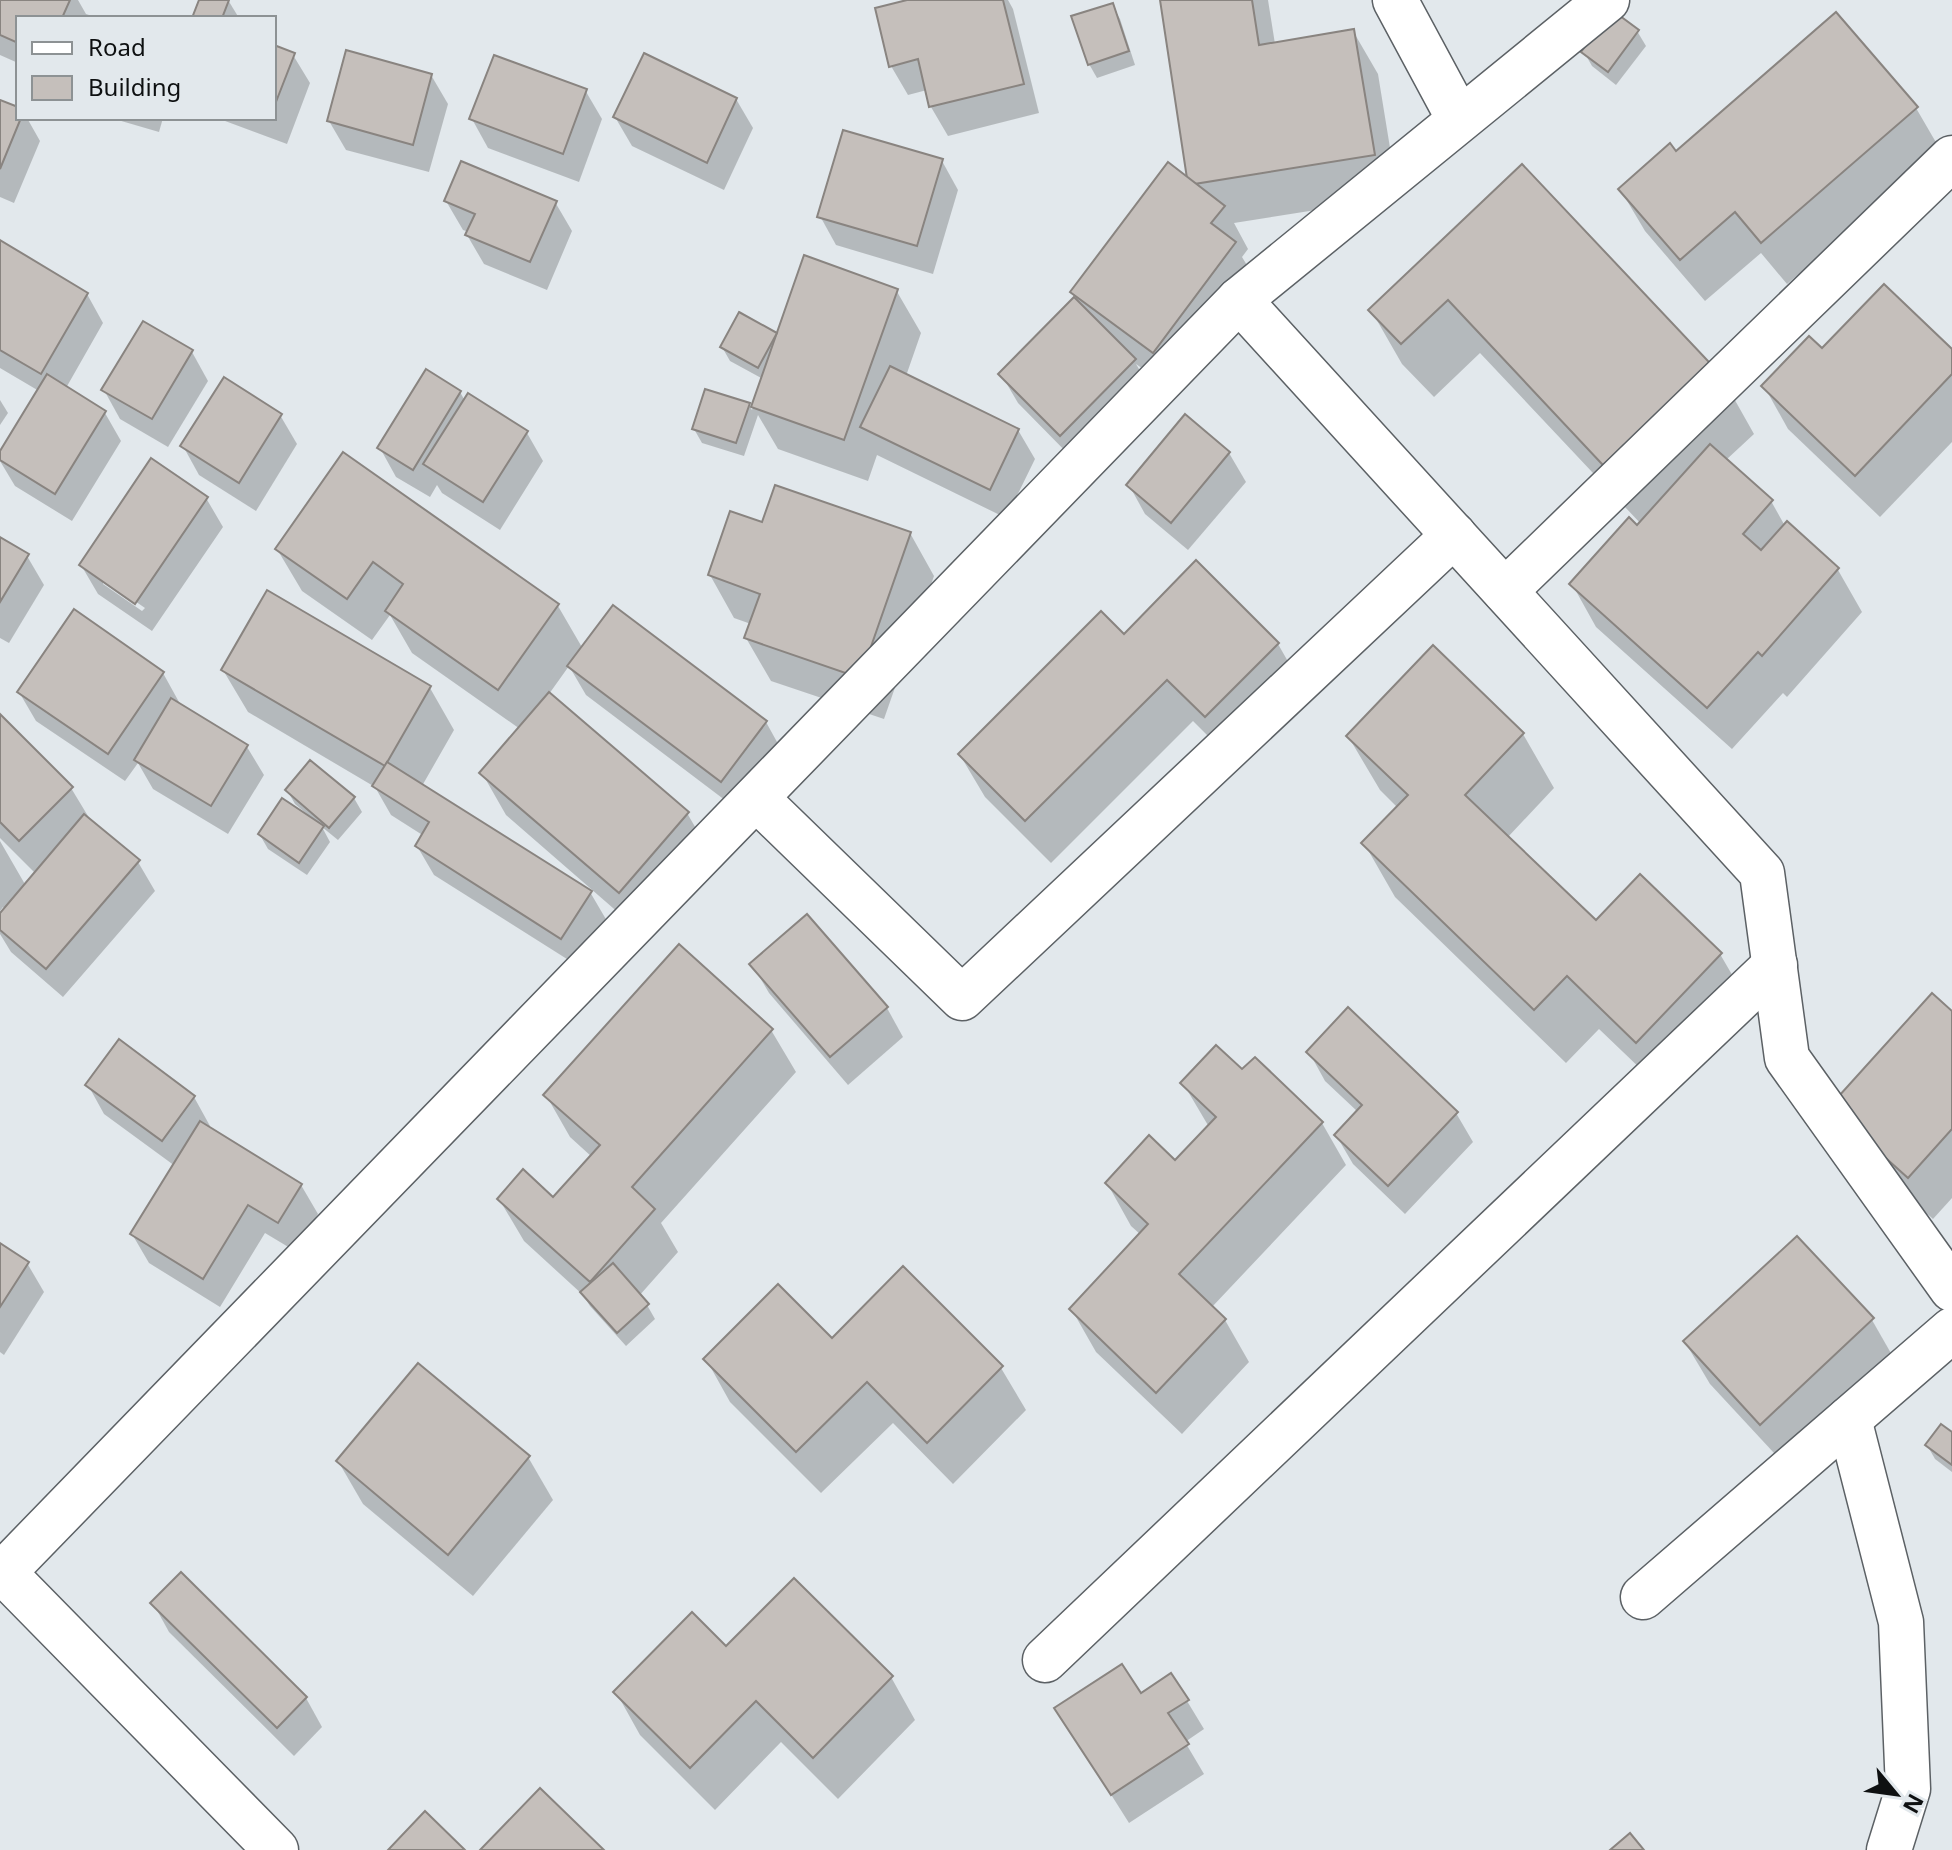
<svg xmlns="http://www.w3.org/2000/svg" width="1952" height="1850" font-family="'Noto Sans',sans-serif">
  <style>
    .shadow { fill: #0003; fill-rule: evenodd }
    .building { fill: #c5bfbb; stroke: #898480; stroke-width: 2 }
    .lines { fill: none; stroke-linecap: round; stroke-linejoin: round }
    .minor-casing { stroke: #5c6165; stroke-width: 47 }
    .minor { stroke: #fff; stroke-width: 44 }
  </style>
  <rect width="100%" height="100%" fill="#e2e8ec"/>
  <g class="shadow">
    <path d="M0,0h78l8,14 12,4h-80v45l-18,-8z"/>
    <path d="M201,0h27l11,18h-45z"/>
    <path d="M916,0h92l5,9 26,104 -91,23 -17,-29 -4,-17 -19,5 -17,-29z"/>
    <path d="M1162,0h106l7,44 78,-13 25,43 20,123 -164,26 14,26 -6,8 17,28 -81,109 -42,-30 15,25 -74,74 -59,-60 -17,-29 75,-76 -3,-6 116,-111z"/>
    <path d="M1112,5l8,14 15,46 -38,13 -8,-14z"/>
    <path d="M1637,31l9,15 -30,39 -24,-19 -8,-14z"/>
    <path d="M274,47l19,8 17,28 -23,61 -70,-26h57z"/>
    <path d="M431,75l17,29 -19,68 -83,-22 -17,-29z"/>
    <path d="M585,90l17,29 -23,63 -91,-34 -16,-29z"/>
    <path d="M736,99l17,29 -29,62 -92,-44 -17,-29z"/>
    <path d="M0,102l18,7v9h9l13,23 -26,62 -14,-6z"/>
    <path d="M1916,108l25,43 -154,133 -26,-31 -56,48 -60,-70 -25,-42 56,-35z"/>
    <path d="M111,118h52l-4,14z"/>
    <path d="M942,161l16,29 -25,84 -97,-29 -16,-29z"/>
    <path d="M1522,167l201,212 31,55 -28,26 45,41 14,25 2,-2 51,46 24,42 -75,85 -4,-4 -51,56 -136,-122 -24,-43 69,-60 -161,-171 -46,44 -32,-33 -31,-54z"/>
    <path d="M446,201l109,1 17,29 -25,59 -63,-26 -17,-29 2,-3 -6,-2z"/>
    <path d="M0,243l87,51 16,29 -37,65 39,25 16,28 -49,80 -57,-35 -15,-25v-7l39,-63 -39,-23z"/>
    <path d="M896,290l25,43 -15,43 112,54 17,29 -29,59 -129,-63 -9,26 -90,-32 -20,-34 -14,41 -42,-13 -8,-14 54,-25 4,6 11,-31 -33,-18 -8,-14 18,-33 38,22z"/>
    <path d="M192,352l16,29 -40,66 -48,-28 -16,-29z"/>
    <path d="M1952,352v90l-72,75 -92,-88 -24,-43z"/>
    <path d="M460,392l5,9 62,32 16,28 -43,69 -58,-37 -5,-8 -7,12 -34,-20 -16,-29z"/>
    <path d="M0,400l8,13 -8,12z"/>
    <path d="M280,415l17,29 -41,67 -57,-36 -16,-29z"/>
    <path d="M1229,453l17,29 -58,68 -43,-36 -16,-29z"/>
    <path d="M343,455l215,151 25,43 183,73 16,29 -44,59 -152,-115 -17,-29 -20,28 138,119 25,43 -68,79 -138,-120 -24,-42 38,-44 -108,-76 -22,-38 -18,25 -70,-49 -25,-42z"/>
    <path d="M206,498l17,29 -71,104 -54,-37 -17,-29zM103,579l42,29 -3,3 -39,-27z"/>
    <path d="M763,525l147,8 24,43 -50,143 -113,-38 -25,-43 5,-14 -17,-6 -24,-43z"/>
    <path d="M0,539l27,17 17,29 -35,58 -9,-5z"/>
    <path d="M1124,636l154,8 24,42 -72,72 -37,-37 -142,142 -66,-66 -25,-42z"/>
    <path d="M223,670l207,18 24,42 -32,56 168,106 17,29 -29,45 -144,-91 -17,-29 7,-10 -33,-21 -16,-28 -127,-75z"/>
    <path d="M163,673l16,29 -2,3 70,42 17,28 -36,59 -75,-45 -15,-26 -13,18 -89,-60 -17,-29z"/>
    <path d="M0,717l71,71 20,33 47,41 17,29 -92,106 -52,-45 -11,-18v-18l6,-7 -3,-2 -3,4v-70l26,45 10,-12 -36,-36z"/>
    <path d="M1523,734l31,54 -47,50 89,85 124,31 32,55 -83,87 -70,-67 -33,34 -171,-166 -31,-54 34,-35 -18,-18 -32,-54z"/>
    <path d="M287,790l67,8 8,14 -24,28 -16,-13 8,15 -23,33 -39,-26 -8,-14 45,-19 2,-2 -12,-10z"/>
    <path d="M752,964l135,44 16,29 -55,48 -79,-92z"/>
    <path d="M1952,1013v185l-19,21 -77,-70z"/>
    <path d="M771,1030l25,42 -135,151 17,29 -39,44 8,9 8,14 -29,27 -36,-40 -7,-11 -59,-54 -25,-42 55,1 38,-43 -22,-20 -24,-42z"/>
    <path d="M1309,1052l147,61 17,29 -68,72 -52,-50 -17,-29 22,-23 -33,-31z"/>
    <path d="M1183,1083l139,40 24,42 -134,142 13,13 24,42 -67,72 -86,-82 -24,-42 69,-75 -10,-9 -24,-43 68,-20 34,-36z"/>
    <path d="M88,1085l106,12 16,29 -1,3 92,56 17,29 -23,37 -30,-18 -45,74 -71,-44 -17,-29 43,-68 -71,-52z"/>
    <path d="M0,1245l27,18 17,29 -40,63 -4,-3z"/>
    <path d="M1872,1320l24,42 -110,104 -76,-82 -25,-42z"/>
    <path d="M832,1341l169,27 25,42 -73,74 -60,-61 -72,70 -91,-91 -24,-43z"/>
    <path d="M1952,1434v38l-17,-13 -8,-14z"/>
    <path d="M528,1457l25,43 -80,96 -110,-92 -25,-43z"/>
    <path d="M181,1575l125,123 16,29 -28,29 -125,-124 -16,-29z"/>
    <path d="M726,1649l165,28 24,43 -77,79 -57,-57 -66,68 -75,-75 -24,-43z"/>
    <path d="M1141,1696l46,5 17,28 -19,13 19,32 -75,49 -72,-114z"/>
  </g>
  <g class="building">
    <path d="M0,0h70l-8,18h-44v25l-18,-8z"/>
    <path d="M199,0h30l-7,18h-30z"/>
    <path d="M907,0h96l21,84 -95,23 -11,-48 -29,8 -14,-59z"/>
    <path d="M1160,0h92l7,45 95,-16 21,126 -187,30z"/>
    <path d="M1113,3l16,48 -41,14 -17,-49z"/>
    <path d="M1612,10l27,20 -31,42 -27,-20z"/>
    <path d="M1836,12l82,95 -157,136 -26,-31 -55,48 -62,-71 52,-46 6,8z"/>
    <path d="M274,45l21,8 -21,54z"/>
    <path d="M346,50l86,24 -19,71 -86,-24z"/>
    <path d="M644,53l93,45 -30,65 -94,-46z"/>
    <path d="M494,55l93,34 -24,65 -94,-35z"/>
    <path d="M0,100l18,7v11h3l-21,51z"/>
    <path d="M843,130l100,29 -26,87 -100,-29z"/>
    <path d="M461,161l96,40 -27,61 -65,-27 10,-21 -31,-13z"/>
    <path d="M1168,162l57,44 -14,17 25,19 -83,111 -83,-61z"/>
    <path d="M1522,164l202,214 -107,102 -169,-180 -47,44 -33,-34z"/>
    <path d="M0,240l88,53 -47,81 -41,-24z"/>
    <path d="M804,255l94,34 -54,151 -93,-33z"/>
    <path d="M1884,284l68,65v25l-97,102 -94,-90 48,-50 13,12z"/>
    <path d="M1074,297l62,62 -76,77 -62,-62z"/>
    <path d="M739,312l38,21 -19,35 -38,-21z"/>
    <path d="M143,321l50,29 -41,69 -51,-29z"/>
    <path d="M890,366l129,63 -29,61 -130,-63z"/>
    <path d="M426,369l35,22 -48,79 -36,-22z"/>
    <path d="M47,374l59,37 -51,83 -55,-34v-9z"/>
    <path d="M224,377l58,37 -43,69 -59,-37z"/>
    <path d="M705,389l45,14 -14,40 -44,-14z"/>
    <path d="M468,393l60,38 -45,71 -60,-38z"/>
    <path d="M1185,414l45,38 -59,71 -45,-38z"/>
    <path d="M1710,444l63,56 -30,34 18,16 26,-29 52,47 -77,88 -4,-4 -51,56 -138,-124 60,-67 8,8z"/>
    <path d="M343,452l216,152 -61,86 -113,-79 18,-27 -30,-22 -26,37 -72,-50z"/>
    <path d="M151,458l57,39 -73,107 -56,-39z"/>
    <path d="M775,485l136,47 -51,146 -116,-40 16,-44 -52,-19 22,-64 32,11z"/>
    <path d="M0,537l29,17 -29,48z"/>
    <path d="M1196,560l83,83 -74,74 -38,-37 -142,141 -67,-67 143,-143 23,23z"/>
    <path d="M267,590l164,96 -46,80 -164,-96z"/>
    <path d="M613,605l154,116 -46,61 -154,-116z"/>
    <path d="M74,609l90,63 -56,82 -91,-62z"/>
    <path d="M1433,645l91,88 -59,62 131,125 44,-46 82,79 -86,90 -69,-67 -33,34 -173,-167 47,-48 -62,-59z"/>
    <path d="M549,692l140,120 -70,81 -140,-120z"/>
    <path d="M171,698l77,47 -37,61 -77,-46z"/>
    <path d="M0,714l73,73 -54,54 -19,-19z"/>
    <path d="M310,760l45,37 -26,31 -44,-38z"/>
    <path d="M387,762l205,129 -31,48 -146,-93 14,-24 -57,-36z"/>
    <path d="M282,798l42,28 -25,37 -41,-29z"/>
    <path d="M84,814l56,46 -94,109 -46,-39v-17z"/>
    <path d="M807,914l81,93 -58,50 -81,-93z"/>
    <path d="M679,944l94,85 -141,158 23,22 -65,73 -93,-83 26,-30 30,28 47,-52 -57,-50z"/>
    <path d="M1932,993l20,18v118l-44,49 -79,-71z"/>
    <path d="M1348,1007l110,105 -70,74 -54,-51 28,-30 -56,-53z"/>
    <path d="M119,1039l76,57 -33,45 -77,-56z"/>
    <path d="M1216,1045l26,24 13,-12 68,65 -144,152 47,45 -70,74 -87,-84 79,-85 -43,-41 44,-48 26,25 41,-43 -36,-34z"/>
    <path d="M200,1121l102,63 -24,39 -30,-18 -45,74 -73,-45z"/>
    <path d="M1797,1236l77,82 -114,107 -77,-84z"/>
    <path d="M0,1243l29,19 -29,45z"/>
    <path d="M613,1263l36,41 -32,29 -37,-41z"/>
    <path d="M903,1266l100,100 -76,77 -60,-61 -71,70 -93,-93 75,-75 54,54z"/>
    <path d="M418,1363l112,93 -82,99 -112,-94z"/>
    <path d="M1941,1424l11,8v33l-27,-20z"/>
    <path d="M181,1572l126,125 -30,31 -127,-125z"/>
    <path d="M794,1578l99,98 -80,82 -57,-57 -66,67 -77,-76 79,-80 34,34z"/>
    <path d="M1122,1664l19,29 30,-20 18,27 -21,13 21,31 -78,51 -57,-87z"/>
    <path d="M540,1788l64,62h-124z"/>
    <path d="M425,1811l40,39h-77z"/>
    <path d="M1630,1833l14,17h-34z"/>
  </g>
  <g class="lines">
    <g class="minor-casing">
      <g id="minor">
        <path d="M1395,0l64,119"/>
        <path d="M1239,300l523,573 25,185 165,231"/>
        <path d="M1505,591l447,-433"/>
        <path d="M756,798l206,200 492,-463"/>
        <path d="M1849,1419l52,203 7,167 -19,61"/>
        <path d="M0,1569l276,281"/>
        <path d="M0,1576l1239,-1276 368,-300"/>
        <path d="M1643,1597l309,-267"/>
        <path d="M1045,1660l730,-695"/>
      </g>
    </g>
    <use href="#minor" class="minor"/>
  </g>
  <rect x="16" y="16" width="260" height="104" fill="#e2e8ec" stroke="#8d9294" stroke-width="2"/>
  <rect x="32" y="42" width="40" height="12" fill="#ffffff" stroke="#8d9294" stroke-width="2"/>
  <text x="88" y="56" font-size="24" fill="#0e1011">Road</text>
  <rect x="32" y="76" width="40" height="24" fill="#c5bfbb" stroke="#8d9294" stroke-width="2"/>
  <text x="88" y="96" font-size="24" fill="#0e1011">Building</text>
  <g transform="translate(1896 1794) rotate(119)" stroke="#e2e8ec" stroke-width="6" paint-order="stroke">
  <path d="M0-6L14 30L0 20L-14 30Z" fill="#0e1011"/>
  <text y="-12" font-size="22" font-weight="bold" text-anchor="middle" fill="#0e1011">N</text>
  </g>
</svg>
